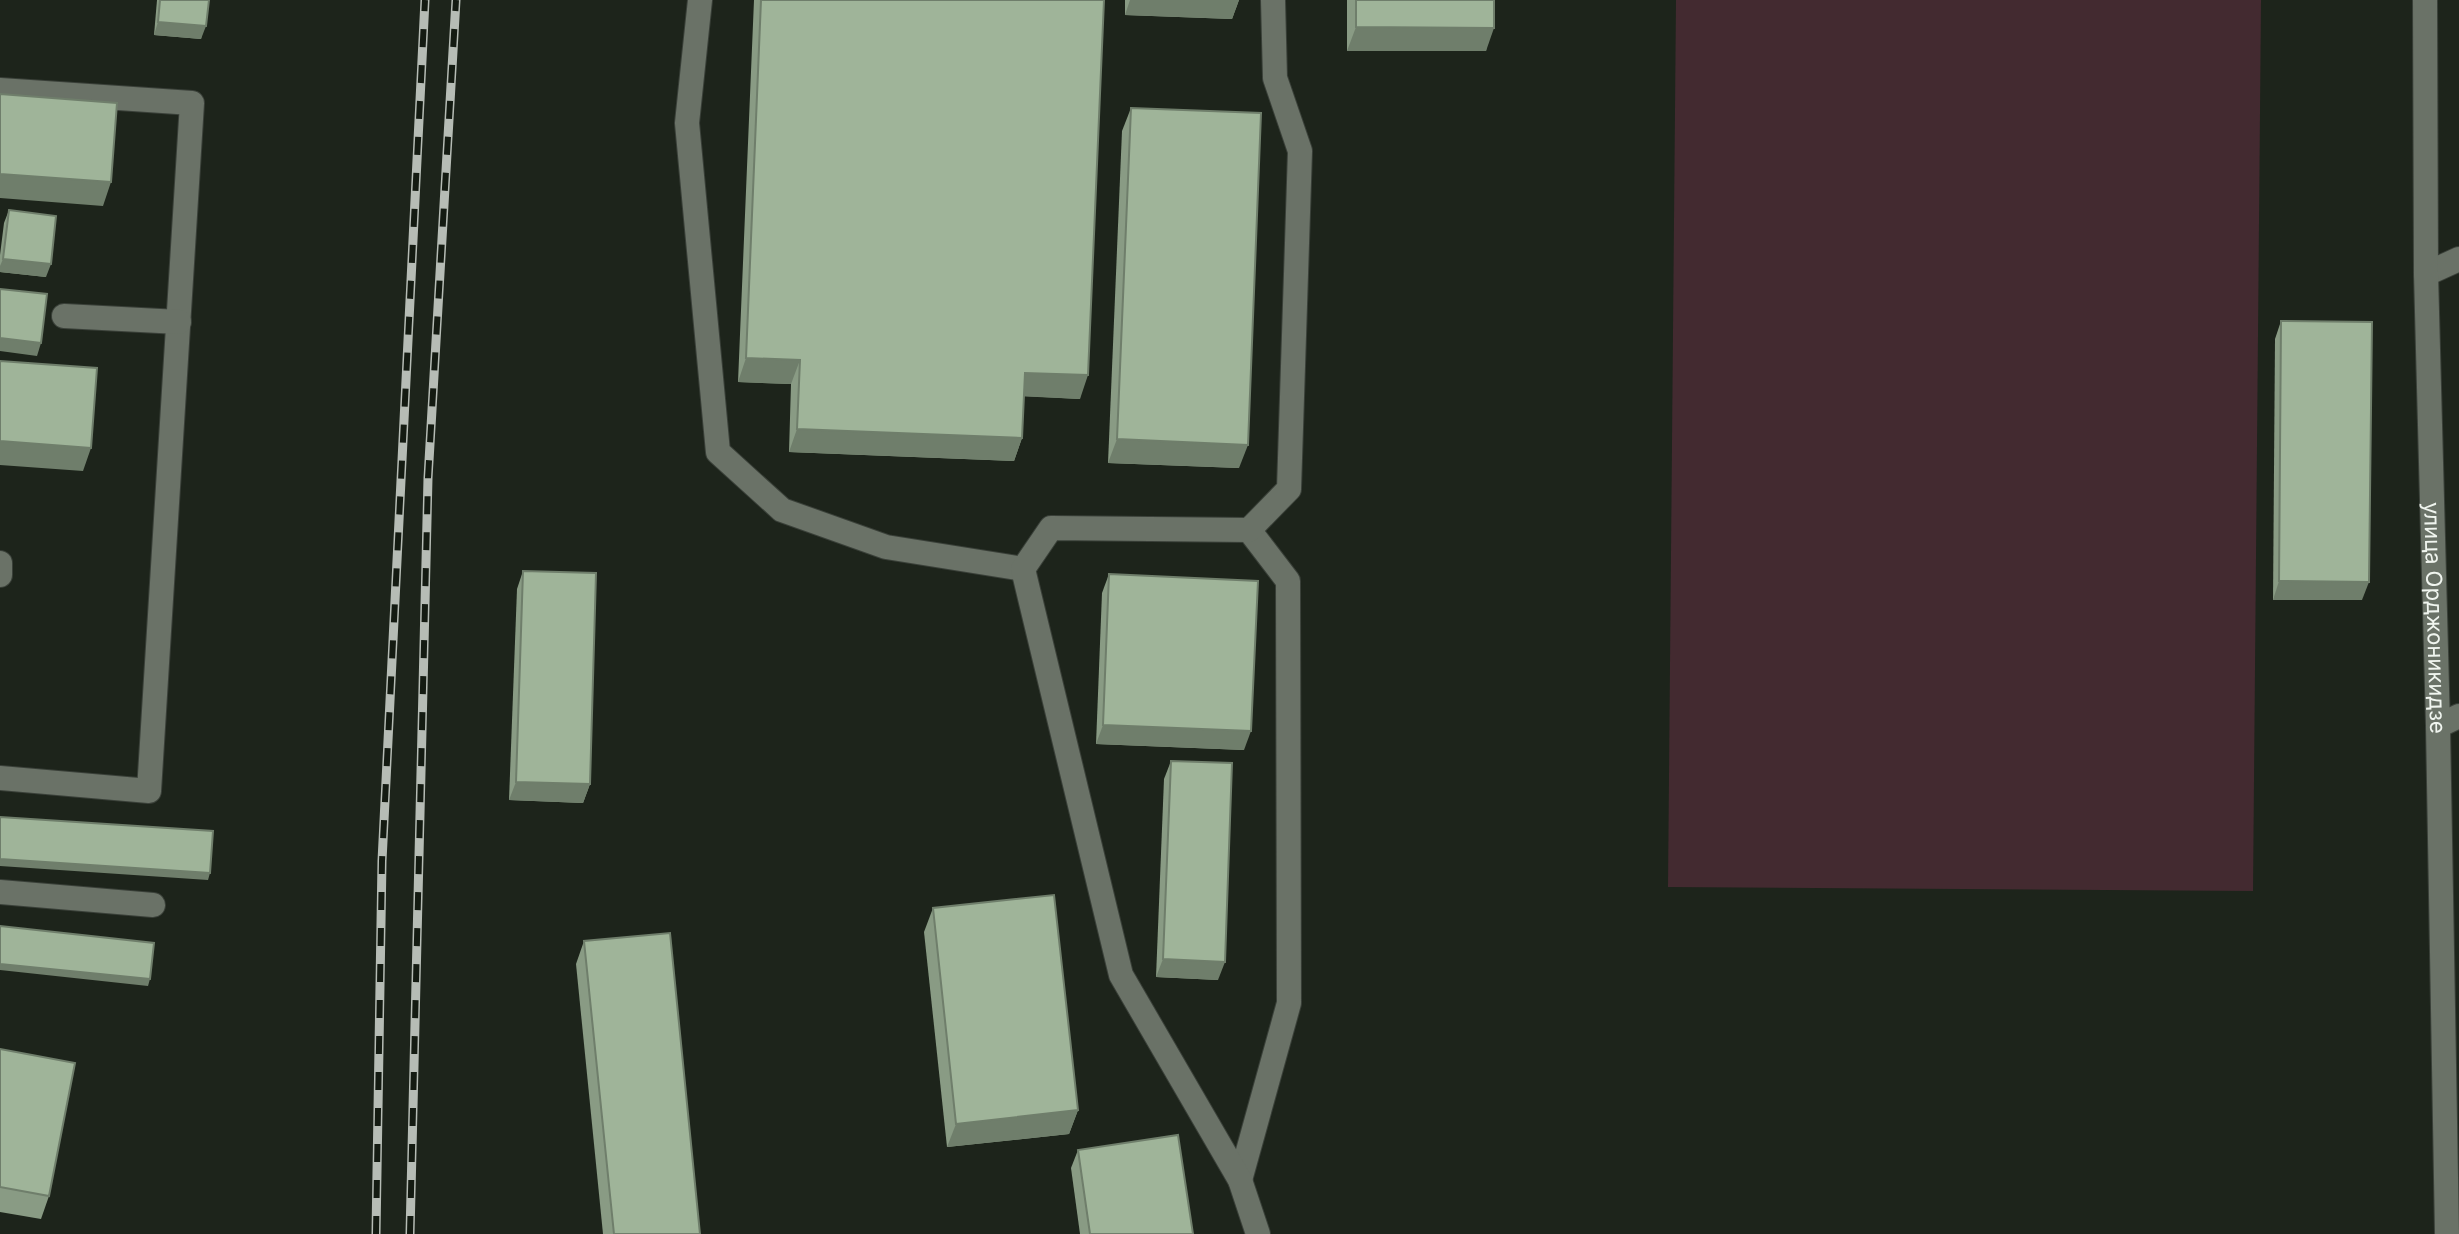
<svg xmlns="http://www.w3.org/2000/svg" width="2459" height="1234" font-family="Inter,sans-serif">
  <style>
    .garden { fill: #432a30 }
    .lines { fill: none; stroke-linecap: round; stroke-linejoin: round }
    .service-casing { stroke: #3a4039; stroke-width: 26 }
    .minor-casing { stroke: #3a4039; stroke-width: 26 }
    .service { stroke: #6a7267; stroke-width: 24 }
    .minor { stroke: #6a7267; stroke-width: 24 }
    .rail-casing { stroke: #b6bcb5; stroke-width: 9 }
    .rail { stroke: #141b12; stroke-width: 6; stroke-dasharray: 18; stroke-linecap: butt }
    .wall { fill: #899b84 }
    .shaded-wall { fill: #6f7e6b }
    .building { fill: #9fb499; stroke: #6f7e6b; stroke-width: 2 }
    .labels { text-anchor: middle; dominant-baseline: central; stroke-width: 8; stroke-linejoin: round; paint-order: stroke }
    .street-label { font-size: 22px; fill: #f0f5ef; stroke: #141b12 }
  </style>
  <rect width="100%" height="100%" fill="#1d241b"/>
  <path class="garden" d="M1676,0h585l-8,891 -585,-4z"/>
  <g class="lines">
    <g class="service-casing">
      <g id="service">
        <path d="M700,0l-13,123 31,329 64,58 104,37 137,22"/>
        <path d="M0,90l192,13 -43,688 -149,-13"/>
        <path d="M2426,274l33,-15"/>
        <path d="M64,316l115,6"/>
        <path d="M0,563v12"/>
        <path d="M2438,726l21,-10"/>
        <path d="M0,892l153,13"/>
        <path d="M1240,1180l49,-177 -1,-422 -39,-51"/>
        <path d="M1258,1234l-18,-54 -119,-205 -98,-406 28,-41 198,2 40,-41 11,-338 -25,-73 -2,-78"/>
      </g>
    </g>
    <g class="minor-casing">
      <g id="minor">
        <path id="s1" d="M2425,0l1,274 12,452 9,508"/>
      </g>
    </g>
    <use href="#service" class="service"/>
    <use href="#minor" class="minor"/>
    <g class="rail-casing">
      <g id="rail">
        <path d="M376,1234l6,-373 43,-861"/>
        <path d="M410,1234l18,-756 28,-478"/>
      </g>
    </g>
    <use href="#rail" class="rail"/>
  </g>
  <g class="wall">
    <path d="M157,0h52l-8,39 -47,-4z"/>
    <path d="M754,0h350l-24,399 -56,-3 -2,42 -8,23 -225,-9 2,-68 -53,-2z"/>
    <path d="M1125,0h114l-7,19 -107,-4z"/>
    <path d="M1347,0h147l-8,51h-139z"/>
    <path d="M1131,108l108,360 -131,-5 14,-332z"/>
    <path d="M9,210l37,67 -46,-5v-17l4,-32z"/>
    <path d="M2281,321l81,279h-89l2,-261z"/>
    <path d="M523,571l67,213 -7,19 -74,-3 8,-211z"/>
    <path d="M1109,574l135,176 -148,-6 6,-151z"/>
    <path d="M1171,761l47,219 -62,-3 8,-198z"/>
    <path d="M933,908l145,202 -9,24 -122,13 -23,-215z"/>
    <path d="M584,941l116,293h-97l-27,-270z"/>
    <path d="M0,1049l49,147 -8,23 -41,-7z"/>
    <path d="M1078,1150l115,84h-113l-9,-66z"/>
  </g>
  <g class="shaded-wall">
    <path d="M1130,0h109l-7,19 -107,-4z"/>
    <path d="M158,22l48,4 -5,13 -47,-4z"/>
    <path d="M1356,27l138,1 -8,23h-139z"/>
    <path d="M0,174l111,8 -8,24 -103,-8z"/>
    <path d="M3,259l48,5 -5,13 -46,-5v-6z"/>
    <path d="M0,338l41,5 -4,13 -37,-5z"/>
    <path d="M746,358l54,2 -9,24 -53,-2z"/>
    <path d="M1025,373l63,2 -8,24 -64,-3z"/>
    <path d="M797,429l225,9 -8,23 -225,-9z"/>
    <path d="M1117,439l131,6 -9,23 -131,-5z"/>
    <path d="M0,441l91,7 -8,23 -83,-6z"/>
    <path d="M2279,581l90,1 -7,18h-89z"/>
    <path d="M1103,725l148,6 -7,19 -148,-6z"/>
    <path d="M516,782l74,2 -7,19 -74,-3z"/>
    <path d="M0,859l210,14 -2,7 -208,-14z"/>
    <path d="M1163,959l62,3 -7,18 -62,-3z"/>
    <path d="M0,964l150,15 -2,7 -148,-16z"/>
    <path d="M1078,1110l-9,24 -122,13 9,-23z"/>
  </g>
  <g class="building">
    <path d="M160,0h49l-3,26 -48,-4z"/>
    <path d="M761,0h343l-16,375 -63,-2 -3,65 -225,-9 3,-69 -54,-2z"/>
    <path d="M1356,0h138v28l-138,-1z"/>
    <path d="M0,94l117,9 -6,79 -111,-8z"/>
    <path d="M1131,108l130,5 -13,332 -131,-6z"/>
    <path d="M9,210l47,6 -5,48 -48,-5z"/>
    <path d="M0,289l47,5 -6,49 -41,-5z"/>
    <path d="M2281,321l91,1 -3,260 -90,-1z"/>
    <path d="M0,361l97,7 -6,80 -91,-7z"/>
    <path d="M523,571l73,2 -6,211 -74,-2z"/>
    <path d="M1109,574l149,7 -7,150 -148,-6z"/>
    <path d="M1171,761l61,2 -7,199 -62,-3z"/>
    <path d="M0,817l213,14 -3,42 -210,-14z"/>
    <path d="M1054,895l24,215 -122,14 -23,-216z"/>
    <path d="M0,926l154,17 -4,36 -150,-15z"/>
    <path d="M670,933l30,301h-86l-30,-293z"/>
    <path d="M0,1049l75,14 -26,133 -49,-9z"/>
    <path d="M1178,1135l15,99h-103l-12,-84z"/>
  </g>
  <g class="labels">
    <g class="street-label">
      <text stroke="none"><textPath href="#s1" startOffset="618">улица Орджоникидзе</textPath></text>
    </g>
  </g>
</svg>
